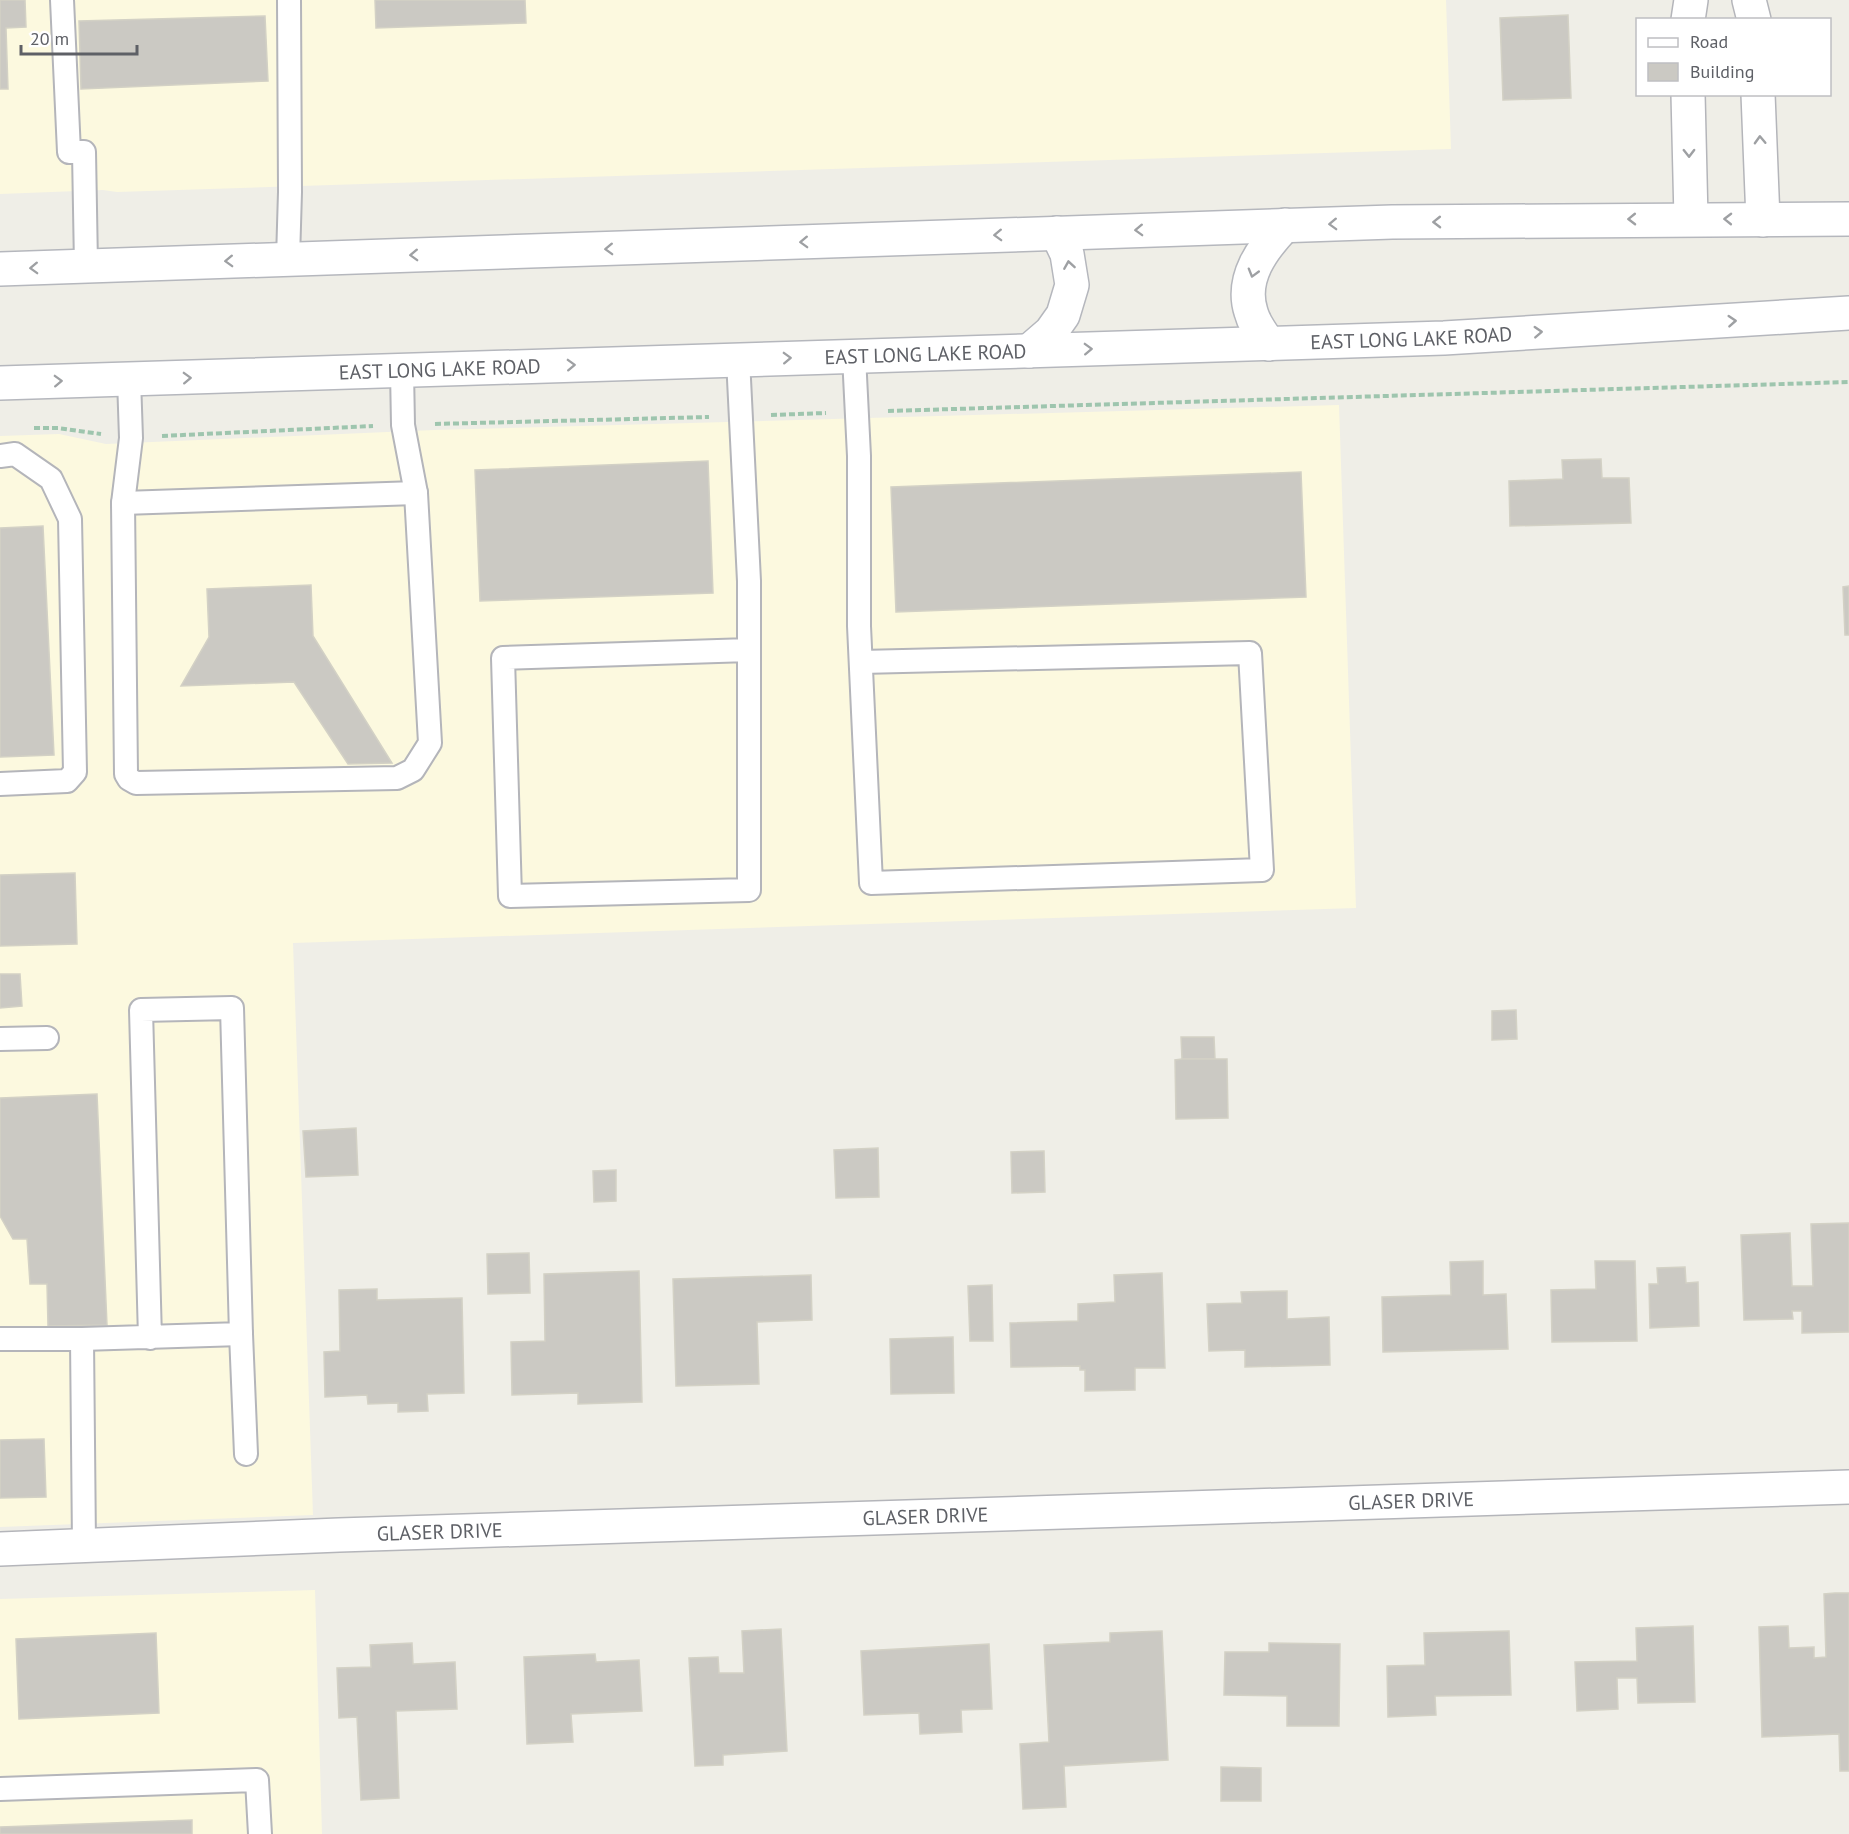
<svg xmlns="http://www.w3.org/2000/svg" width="1849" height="1834" font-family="'PT Sans',sans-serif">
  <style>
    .commercial { fill: #fcf9df }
    .building { fill: #cbc9c3; stroke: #d3d1c5; stroke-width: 1.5 }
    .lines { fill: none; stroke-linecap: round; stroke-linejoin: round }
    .service-casing { stroke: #b4b5ba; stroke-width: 26 }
    .minor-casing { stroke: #b4b5ba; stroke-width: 36 }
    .secondary-casing { stroke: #b5b7bd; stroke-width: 36 }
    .path { stroke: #9ec5ae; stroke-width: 4; stroke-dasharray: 6 3; stroke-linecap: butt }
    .service { stroke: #fff; stroke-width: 22 }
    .minor { stroke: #fff; stroke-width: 33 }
    .secondary { stroke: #fff; stroke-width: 33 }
    .oneway { stroke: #9ea0a3 }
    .labels { text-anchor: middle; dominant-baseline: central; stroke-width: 4.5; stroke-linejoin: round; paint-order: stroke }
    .street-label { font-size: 20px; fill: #5e6066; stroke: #fff }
  </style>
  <rect width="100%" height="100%" fill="#efeee7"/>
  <g class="commercial">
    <path d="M0,0h1446l5,149 -1334,43 -14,-2 -103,4z"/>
    <path d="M1339,405l17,503 -1063,35 20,572 -313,12v-1091l59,-2 47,10 328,-14z"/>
    <path d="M315,1590l7,244h-322v-235z"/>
  </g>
  <g class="building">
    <path d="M0,0h25l1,27 -20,1 2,61h-8z"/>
    <path d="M375,0h150l1,23 -150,5z"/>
    <path d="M1568,15l3,83 -68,2 -3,-82z"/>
    <path d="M265,16l3,65 -187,8 -2,-68z"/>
    <path d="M1601,459l1,19h27l2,45 -121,3 -1,-45 54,-2 -1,-19z"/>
    <path d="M708,461l5,132 -233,8 -5,-131z"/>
    <path d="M1301,472l5,125 -410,15 -5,-125z"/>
    <path d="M43,526l11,229 -54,2v-229z"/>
    <path d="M311,585l2,51 79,127 -44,1 -54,-82 -113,4 28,-49 -2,-48z"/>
    <path d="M1849,586v49h-4l-2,-48z"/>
    <path d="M75,873l2,71 -77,2v-71z"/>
    <path d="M0,974h20l2,32 -22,2z"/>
    <path d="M1516,1010l1,29 -25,1v-29z"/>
    <path d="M1181,1037h33l1,22h-33z"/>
    <path d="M1182,1059h45l1,59 -52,1 -1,-59z"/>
    <path d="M97,1094l10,231 -59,1 -1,-42h-17l-3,-45h-14l-13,-23v-118z"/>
    <path d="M356,1128l2,47 -52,2 -3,-46z"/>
    <path d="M878,1148l1,49 -43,1 -2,-48z"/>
    <path d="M1044,1151l1,41 -33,1 -1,-41z"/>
    <path d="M616,1170v31l-22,1 -1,-31z"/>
    <path d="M1849,1223v109l-47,1v-22h-10l1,8 -49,1 -3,-85 49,-2 2,53h21l-2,-62z"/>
    <path d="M529,1253l1,40 -42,1 -1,-40z"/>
    <path d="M1483,1261v34l23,-1 2,55 -125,3 -1,-55 69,-2 -1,-33z"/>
    <path d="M1595,1261h40l2,80 -85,1 -1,-52 45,-1z"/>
    <path d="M1685,1267l1,16 12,-1 1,44 -49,2 -1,-44h9l-1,-16z"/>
    <path d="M639,1271l3,131 -64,2v-11l-66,2 -1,-53 34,-1 -1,-67z"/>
    <path d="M1162,1273l3,95h-30v22l-50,1v-21h-5v-4l-69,1 -1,-44 68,-2v-17l37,-2 -1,-27z"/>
    <path d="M811,1275l1,45 -55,2 2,62 -83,2 -3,-107z"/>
    <path d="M992,1285l1,56h-23l-2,-55z"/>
    <path d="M377,1289v11l85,-2 2,95 -37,1 1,17 -30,1v-9l-30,1 -1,-9 -42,2 -1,-45 16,-1 -1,-61z"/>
    <path d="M1287,1291v28l42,-2 1,48 -85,2v-17l-36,1 -2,-47 35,-1 -1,-11z"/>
    <path d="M953,1337l1,56 -63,1 -1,-55z"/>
    <path d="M44,1439l2,58 -46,1v-58z"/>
    <path d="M1835,1593h14v178h-9l-1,-37 -77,3 -3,-110 29,-1 1,22 25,-1v11l12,-1 -2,-63z"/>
    <path d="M1693,1626l2,76 -57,1 -1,-25h-20l1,31 -41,2 -2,-49 62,-1 -1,-33z"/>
    <path d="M781,1629l6,122 -64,4v10l-28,1 -6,-108 29,-1 1,16h25l-2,-42z"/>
    <path d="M1162,1631l6,129 -104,6 2,41 -43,2 -3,-65 29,-2 -5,-97 66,-3v-9z"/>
    <path d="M1509,1631l2,64 -76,1 1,19 -48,2 -1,-51 38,-1 -1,-32z"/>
    <path d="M156,1633l3,80 -140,6 -3,-80z"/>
    <path d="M412,1643l1,21 42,-2 2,47 -61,2 3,87 -38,2 -4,-83 -18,1 -2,-50 34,-1 -1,-22z"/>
    <path d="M1269,1643l71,1 -1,82h-52v-30l-63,-1 1,-43h44z"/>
    <path d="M989,1644l3,65 -31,1 1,22 -42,2 -1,-21 -55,2 -3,-64z"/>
    <path d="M595,1654l1,8 43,-2 3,51 -71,3 2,28 -46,2 -3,-87z"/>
    <path d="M1221,1767l40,1v33h-40z"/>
    <path d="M192,1820v14h-192v-7z"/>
  </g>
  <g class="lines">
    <g class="service-casing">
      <g id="service">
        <path d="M62,0l7,152h15l2,113"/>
        <path d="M288,259l2,-67 -1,-192"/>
        <path d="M854,356l5,100v170l12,257 391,-13 -12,-217 -389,9"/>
        <path d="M738,359l11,222v69l-246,8 7,238 239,-6v-240"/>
        <path d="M129,379l2,59 -8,65 3,271 3,5 7,4 261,-5 16,-8 17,-27 -14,-250 -13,-68 -1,-54"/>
        <path d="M0,456l15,-2 36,25 19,40 5,253 -8,9 -67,3"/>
        <path d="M123,503l293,-10"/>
        <path d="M0,1039l47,-1"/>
        <path d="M241,1334l5,120"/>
        <path d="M0,1339h82l2,206"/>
        <path d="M82,1339l159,-5 -9,-326 -91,2 9,328"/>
        <path d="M0,1789l257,-9 3,54"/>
      </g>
    </g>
    <g class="minor-casing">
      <g id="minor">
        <path d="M1749,0l5,20"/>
        <path d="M1688,20l3,-20"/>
        <path d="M1688,94l3,125"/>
        <path d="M1758,94l5,126"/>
        <path id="s1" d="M0,1549l339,-14 1510,-48"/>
      </g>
    </g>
    <g class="secondary-casing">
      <g id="secondary">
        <path d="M0,269l1392,-47 457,-3"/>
        <path d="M1269,344c-7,-10 -15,-20 -18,-32 -11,-34 12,-64 34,-87"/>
        <path d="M1029,351l22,-19 12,-17 9,-30 -5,-31 -10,-21"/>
        <path id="s2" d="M0,383l1444,-45 405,-25"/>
      </g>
    </g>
    <g class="path">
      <path d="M888,411l961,-29"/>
      <path d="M771,415l55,-2"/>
      <path d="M435,424l274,-7"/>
      <path d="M34,428h24l43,6"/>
      <path d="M162,436l211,-10"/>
    </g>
    <use href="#service" class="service"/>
    <use href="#minor" class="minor"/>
    <use href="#secondary" class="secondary"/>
  </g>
  <defs><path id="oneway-chevron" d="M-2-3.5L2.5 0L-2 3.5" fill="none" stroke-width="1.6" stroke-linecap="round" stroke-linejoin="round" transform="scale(1.5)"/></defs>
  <g class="oneway">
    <use href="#oneway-chevron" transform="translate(1760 140) rotate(-92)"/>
    <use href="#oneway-chevron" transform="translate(1689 153) rotate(89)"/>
    <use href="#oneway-chevron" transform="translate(1632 219) rotate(179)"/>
    <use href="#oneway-chevron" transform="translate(1728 219) rotate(-179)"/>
    <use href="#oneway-chevron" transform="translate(1437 222) rotate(179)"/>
    <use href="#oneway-chevron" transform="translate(1333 224) rotate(178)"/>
    <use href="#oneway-chevron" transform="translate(1139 230) rotate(178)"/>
    <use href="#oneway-chevron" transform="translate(998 235) rotate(178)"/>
    <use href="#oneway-chevron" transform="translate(804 242) rotate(178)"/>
    <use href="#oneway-chevron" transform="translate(609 249) rotate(178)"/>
    <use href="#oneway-chevron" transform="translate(414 255) rotate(178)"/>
    <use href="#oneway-chevron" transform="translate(229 261) rotate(178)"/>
    <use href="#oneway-chevron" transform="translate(1069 265) rotate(-99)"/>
    <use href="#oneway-chevron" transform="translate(34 268) rotate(178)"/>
    <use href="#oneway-chevron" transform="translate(1253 273) rotate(106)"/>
    <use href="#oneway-chevron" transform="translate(1732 321) rotate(-4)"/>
    <use href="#oneway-chevron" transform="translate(1538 332) rotate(-3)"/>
    <use href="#oneway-chevron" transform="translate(1088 349) rotate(-2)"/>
    <use href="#oneway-chevron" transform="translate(787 358) rotate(-2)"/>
    <use href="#oneway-chevron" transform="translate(571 365) rotate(-2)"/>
    <use href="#oneway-chevron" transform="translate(187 378) rotate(-2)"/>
    <use href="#oneway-chevron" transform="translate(58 381) rotate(-2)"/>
  </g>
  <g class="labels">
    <g class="street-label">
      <text stroke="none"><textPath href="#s2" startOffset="1412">EAST LONG LAKE ROAD</textPath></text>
      <text stroke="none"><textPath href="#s2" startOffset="926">EAST LONG LAKE ROAD</textPath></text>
      <text stroke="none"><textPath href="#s2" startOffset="440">EAST LONG LAKE ROAD</textPath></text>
      <text stroke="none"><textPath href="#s1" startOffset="1412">GLASER DRIVE</textPath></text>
      <text stroke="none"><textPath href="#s1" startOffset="926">GLASER DRIVE</textPath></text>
      <text stroke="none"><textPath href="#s1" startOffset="440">GLASER DRIVE</textPath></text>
    </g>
  </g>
  <rect x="1636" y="18" width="195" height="78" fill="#ffffff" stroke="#bfbfc2" stroke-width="1.5"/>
  <rect x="1648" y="38" width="30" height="9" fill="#ffffff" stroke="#bfbfc2" stroke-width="1.5"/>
  <text x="1690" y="48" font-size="18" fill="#5e6066">Road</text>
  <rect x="1648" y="63" width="30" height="18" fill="#cbc9c3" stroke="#bfbfc2" stroke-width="1.5"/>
  <text x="1690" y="78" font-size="18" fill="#5e6066">Building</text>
  <path d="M21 45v9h116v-9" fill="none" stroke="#5e6066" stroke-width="3"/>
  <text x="30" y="45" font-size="18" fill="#5e6066" stroke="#ffffff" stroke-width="4.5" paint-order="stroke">20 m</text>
</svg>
